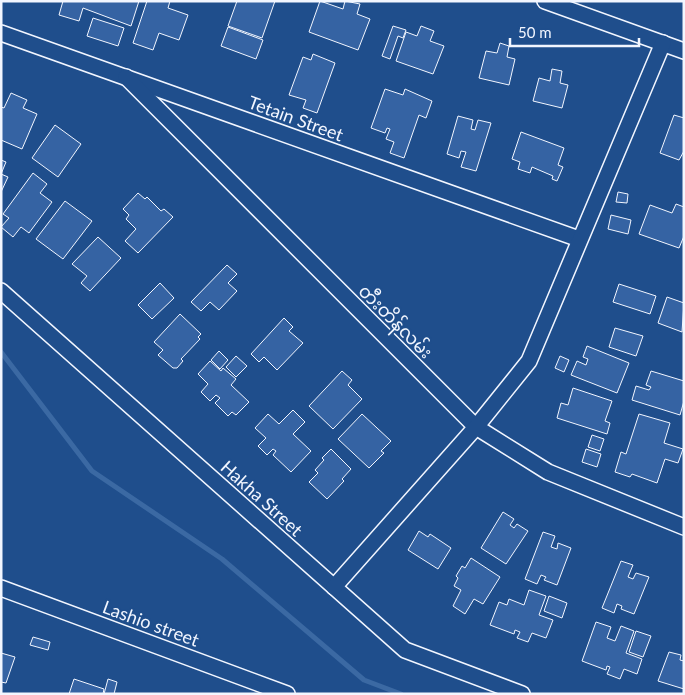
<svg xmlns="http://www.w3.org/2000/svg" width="685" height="695" font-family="Lato,'Noto Sans Myanmar',sans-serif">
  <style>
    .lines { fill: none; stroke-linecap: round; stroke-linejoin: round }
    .stream { stroke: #3b69a3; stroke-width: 5 }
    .building { fill: #3563a3; stroke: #f2f6ff }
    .minor-casing { stroke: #f2f6ff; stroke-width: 18 }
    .minor { stroke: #1f4e8c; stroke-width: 15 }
    .labels { text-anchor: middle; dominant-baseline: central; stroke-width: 4; stroke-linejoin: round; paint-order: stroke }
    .street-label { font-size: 18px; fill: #f2f6ff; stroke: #1f4e8c }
  </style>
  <rect width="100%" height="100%" fill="#1f4e8c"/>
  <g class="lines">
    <path class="stream" d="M1,352l91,119 130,88 142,121 37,14"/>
  </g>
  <g class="building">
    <path d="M63,1h76l-8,25 -48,-18 -4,13 -20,-6z"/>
    <path d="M147,1h23l-2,7 20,7 -9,25 -20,-7 -6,17 -20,-7z"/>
    <path d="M237,1h38l-13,37 -34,-12z"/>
    <path d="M320,1l23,8 2,-8 15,3 -3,10 13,5 -12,31 -49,-18z"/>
    <path d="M93,18l31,10 -6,18 -31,-10z"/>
    <path d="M393,26l13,4 -3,8 -5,-2 -8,23 -8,-3z"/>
    <path d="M421,26l13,5 -4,10 14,5 -11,28 -37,-13 10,-29 11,4z"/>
    <path d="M228,27l35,13 -7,19 -35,-13z"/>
    <path d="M500,43l9,3 -2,11 8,2 -6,26 -30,-7 7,-27 11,2z"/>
    <path d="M313,54l22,9 -18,50 -14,-5 3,-8 -17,-5 14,-38 8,3z"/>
    <path d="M552,69l10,2 -2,12 8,2 -6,23 -29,-7 6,-23 11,3z"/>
    <path d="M385,89l18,6 2,-6 27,12 -6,17 -7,-3 -15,43 -14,-5 4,-11 -8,-3 4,-10 -3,-1 -2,5 -14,-5z"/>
    <path d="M11,93l16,7 -4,8 14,6 -15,35 -21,-9v-33l3,1z"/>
    <path d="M674,115l10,3v33l-5,9 -19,-7z"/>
    <path d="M458,116l15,4 -2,9 4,1 3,-10 13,3 -15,48 -15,-4 5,-15 -5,-1 -2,7 -12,-4z"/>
    <path d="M55,125l26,19 -23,33 -26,-19z"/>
    <path d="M521,132l43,16 -6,17 5,2 -6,14 -5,-2 1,-3 -21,-9 -2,6 -12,-4 2,-7 -8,-3z"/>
    <path d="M1,160l5,2 -5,12 7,3 -7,15z"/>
    <path d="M33,173l14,11 -7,9 12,9 -23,31 -8,-6 -8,10 -12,-10 8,-9 -6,-4z"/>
    <path d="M618,192l10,2 -1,9 -11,-1z"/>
    <path d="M138,193l7,6 2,-2 14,14 3,-2 9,8 -35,36 -13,-12 11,-12 -10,-10 3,-4 -6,-6z"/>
    <path d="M65,201l27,20 -29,38 -27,-20z"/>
    <path d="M676,204l8,3v29l-5,12 -40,-14 11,-29 22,8z"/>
    <path d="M611,215l20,5 -3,14 -20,-5z"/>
    <path d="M98,237l23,21 -31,33 -9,-8 6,-7 -15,-12z"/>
    <path d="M227,265l10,9 -9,9 9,8 -18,19 -9,-8 -9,9 -10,-9z"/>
    <path d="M160,283l14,15 -22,21 -14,-14z"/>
    <path d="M619,284l37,12 -6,18 -37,-12z"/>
    <path d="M667,297l17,6 -2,29 -24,-9z"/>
    <path d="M180,314l21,20 -3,3 2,2 -19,20 2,2 -6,7h-4l-15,-13 5,-5 -9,-8z"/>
    <path d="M284,318l9,9 -4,4 14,12 -26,27 -13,-13 -5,5 -8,-8z"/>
    <path d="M615,328l28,8 -7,20 -27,-9z"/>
    <path d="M587,346l42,17 -12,30 -46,-18 6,-14 9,4 2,-6 -5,-2z"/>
    <path d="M219,351l9,9 -8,9 -9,-9z"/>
    <path d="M236,356l11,10 -11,11 -10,-10z"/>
    <path d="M560,356l9,4 -5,12 -9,-4z"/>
    <path d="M210,361l11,10 2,-3 13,11 -5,6 18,17 -13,13 -4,-3 -4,4 -13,-13 5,-5 -4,-3 -6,6 -9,-9 7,-8 -10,-10z"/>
    <path d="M342,371l10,9 -4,5 14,14 -29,30 -24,-23z"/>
    <path d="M651,371l33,10v20l-4,14 -48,-15 4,-14 13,4 2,-3 -5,-2z"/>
    <path d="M573,388l39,13 -7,20 5,2 -3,11 -50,-16 4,-15 7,2z"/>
    <path d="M293,410l12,12 -12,12 18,17 -20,21 -18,-17 3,-4 -3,-2 -6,6 -9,-9 8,-8 -11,-10 13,-14 11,10z"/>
    <path d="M362,414l29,27 -10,10 3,2 -15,15 -31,-29z"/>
    <path d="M639,414l31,9 -6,20 19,6 -5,14 -13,-4 -8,24 -25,-9 -2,3 -15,-5 6,-20 5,2z"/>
    <path d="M592,435l12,4 -4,12 -12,-4z"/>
    <path d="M331,449l20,20 -9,10 2,2 -17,18 -18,-17 9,-9 -3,-3 9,-10 -2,-2z"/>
    <path d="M586,449l15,5 -4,13 -15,-5z"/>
    <path d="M503,512l11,7 -4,6 4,3 3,-4 11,7 -22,33 -25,-16z"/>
    <path d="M419,531l9,6 2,-3 21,14 -13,21 -30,-19z"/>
    <path d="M543,532l12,4 -4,11 6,2 1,-6 13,5 -14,37 -13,-5 2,-3 -5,-2 -4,9 -12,-5z"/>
    <path d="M471,558l29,19 -17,27 -9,-5 -9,15 -12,-8 8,-16 -7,-4 4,-8 -2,-2 6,-10 3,2z"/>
    <path d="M621,561l12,4 -5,12 5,2 3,-6 13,4 -15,37 -13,-5 1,-3 -5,-2 -3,9 -12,-5z"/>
    <path d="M529,590l17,6 -7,19 14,5 -7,18 -14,-5 -4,9 -11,-4 3,-6 -5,-2 -1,4 -24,-9 9,-23 8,3 2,-6 15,6z"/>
    <path d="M549,596l18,7 -5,15 -18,-7z"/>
    <path d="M596,622l15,5 -4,11 8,3 6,-15 13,5 -8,22 16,6 -5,15 -13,-5 -4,10 -13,-5 3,-7 -3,-1 -1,4 -24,-9z"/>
    <path d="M636,631l15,5 -8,21 -14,-5z"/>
    <path d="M33,637l17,5 -2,8 -18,-5z"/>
    <path d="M669,652l12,3 -1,5 4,1v28l-26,-8z"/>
    <path d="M1,653l14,4 -9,26 -5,-1z"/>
    <path d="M74,679l30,10 -1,5h-34z"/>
    <path d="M108,679l9,3 -3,12h-10z"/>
  </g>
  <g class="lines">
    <g class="minor-casing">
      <g id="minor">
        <path d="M545,1l139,50"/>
        <path d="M1,33l578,206"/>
        <path d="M126,77l350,350 72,45 136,55"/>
        <path d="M1,291l404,359 117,44"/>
        <path d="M334,587l142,-160 53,-66 134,-318"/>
        <path d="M1,588l286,106"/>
      </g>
    </g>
    <use href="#minor" class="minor"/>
  </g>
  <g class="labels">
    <g class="street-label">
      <text transform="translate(296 118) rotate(20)">Tetain Street</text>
      <text transform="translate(396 321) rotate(45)">တီးတိန်လမ်း</text>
      <text transform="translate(262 498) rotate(42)">Hakha Street</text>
      <text transform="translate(151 623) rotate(20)">Lashio street</text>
    </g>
  </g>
  <rect width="685" height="695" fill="none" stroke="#f2f6ff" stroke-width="5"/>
  <path d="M510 38v8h129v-8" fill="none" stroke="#f2f6ff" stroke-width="2.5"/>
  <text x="518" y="38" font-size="15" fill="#f2f6ff" stroke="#1f4e8c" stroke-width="4" paint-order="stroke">50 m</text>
</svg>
